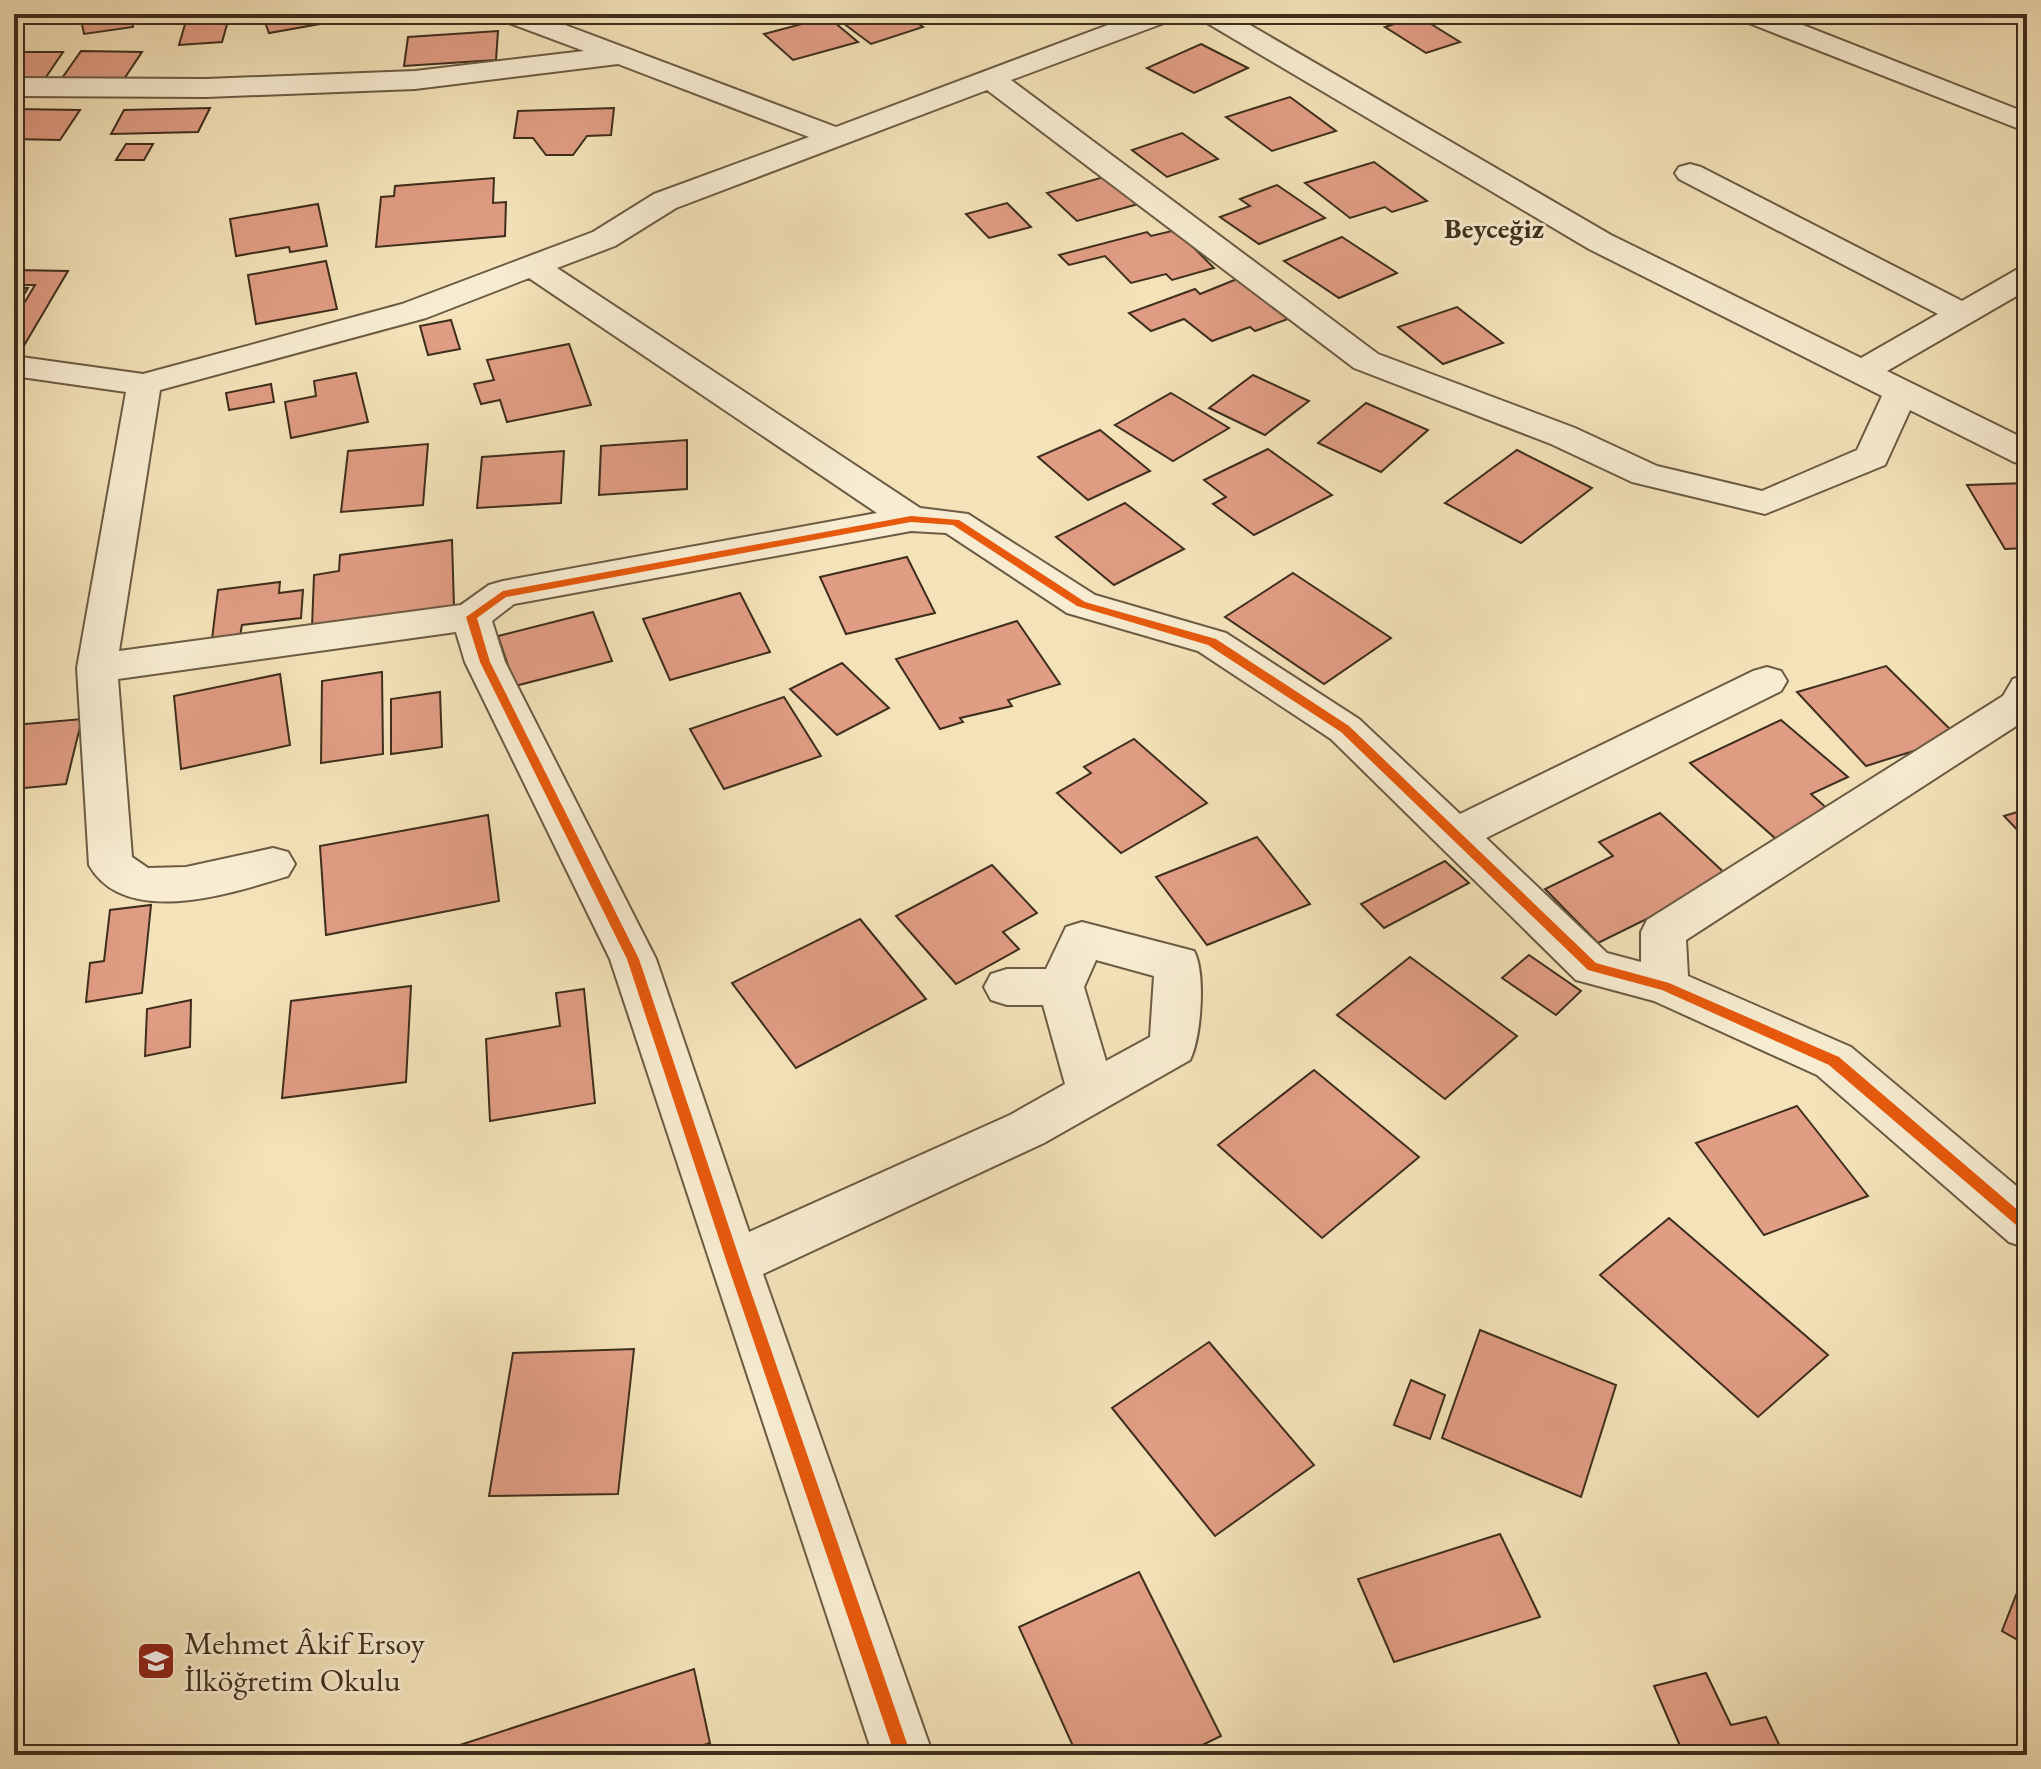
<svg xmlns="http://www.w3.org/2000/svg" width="2041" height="1769" font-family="'EB Garamond',serif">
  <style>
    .building { fill: #e19d84; stroke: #3e2e1d; stroke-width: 2 }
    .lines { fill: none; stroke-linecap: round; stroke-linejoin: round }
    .minor-casing { stroke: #6c5b44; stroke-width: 4 }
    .minor { fill: #f8edd2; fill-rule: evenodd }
    .cycleway-casing { stroke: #f8edd2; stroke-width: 5 }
    .cycleway { fill: #e8590c; fill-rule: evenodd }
    .labels { text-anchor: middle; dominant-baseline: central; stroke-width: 6; stroke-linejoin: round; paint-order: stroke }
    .far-district-label { font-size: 28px; font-weight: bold; fill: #3e2e1d; stroke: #f8edd2 }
    .near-poi-label { font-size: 32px; fill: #3e2e1d; stroke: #f8edd2; text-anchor: start }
  </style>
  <rect width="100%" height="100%" fill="#f4e3b9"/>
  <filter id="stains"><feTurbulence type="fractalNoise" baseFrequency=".0025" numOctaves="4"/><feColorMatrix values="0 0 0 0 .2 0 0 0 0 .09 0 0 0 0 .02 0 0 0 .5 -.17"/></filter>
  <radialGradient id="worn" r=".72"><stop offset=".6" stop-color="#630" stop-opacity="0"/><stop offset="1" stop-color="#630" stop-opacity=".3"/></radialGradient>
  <g class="building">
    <path d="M188,14h42l-8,28 -43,3z"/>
    <path d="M262,14h72l3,7 -68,12z"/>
    <path d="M843,14h62l18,13 -52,17 -36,-27z"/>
    <path d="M1418,16l42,26 -34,11 -41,-26z"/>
    <path d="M132,17l1,10 -49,7 -2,-10z"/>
    <path d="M828,17l30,25 -65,18 -29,-26z"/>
    <path d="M498,31l-2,29 -92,6 4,-29z"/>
    <path d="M1201,44l47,24 -54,25 -47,-25z"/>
    <path d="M81,51l61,1 -20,30 -62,-1z"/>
    <path d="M14,52h49l-19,28h-30z"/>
    <path d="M1290,97l46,34 -64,20 -46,-34z"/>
    <path d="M210,108l-12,24 -87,2 13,-24z"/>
    <path d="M614,108l-3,27 -24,1 -14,19h-27l-13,-17h-19l4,-27z"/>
    <path d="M14,109l66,1 -20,30 -46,-1z"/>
    <path d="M1182,133l36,26 -51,18 -35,-27z"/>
    <path d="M126,144h27l-9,16h-28z"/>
    <path d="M1374,162l53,39 -35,11 -7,-5 -35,11 -45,-35z"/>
    <path d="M1111,175l31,28 -65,18 -30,-28z"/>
    <path d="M494,178l-1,25 13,-1 -1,34 -129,11 5,-50 13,-1 1,-10z"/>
    <path d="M1277,185l48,33 -66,26 -39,-27 30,-11 -10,-7z"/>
    <path d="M1007,203l24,24 -42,11 -23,-24z"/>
    <path d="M318,204l9,42 -37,6 -1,-5 -53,9 -6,-37z"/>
    <path d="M1176,230l38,38 -42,12 -6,-6 -35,9 -26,-27 -36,9 -10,-10 88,-23 4,4z"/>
    <path d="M1342,237l55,36 -58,25 -55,-37z"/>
    <path d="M326,261l11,48 -81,15 -8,-49z"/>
    <path d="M14,270l54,1 -46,78h-8v-29l21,-35h-21z"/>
    <path d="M1237,279l51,40 -33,12 -5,-4 -38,14 -28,-22 -33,12 -22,-18 66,-24 5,5z"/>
    <path d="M14,288h14l-14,23z"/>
    <path d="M1457,307l46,36 -60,21 -45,-37z"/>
    <path d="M451,320l9,29 -32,6 -8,-29z"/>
    <path d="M569,344l22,61 -84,17 -7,-22 -19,4 -7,-20 20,-4 -7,-20z"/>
    <path d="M356,373l12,49 -77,16 -6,-36 31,-6 -2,-15z"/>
    <path d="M1253,375l56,26 -44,34 -56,-27z"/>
    <path d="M271,384l3,18 -45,8 -3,-17z"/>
    <path d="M1171,393l58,35 -56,33 -58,-36z"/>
    <path d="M1366,403l62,27 -47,42 -63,-29z"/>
    <path d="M1100,430l50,41 -62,29 -50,-43z"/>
    <path d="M687,440v49l-88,6 2,-49z"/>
    <path d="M428,444l-5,61 -82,7 7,-61z"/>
    <path d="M1268,449l64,46 -78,40 -41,-31 13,-7 -22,-17z"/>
    <path d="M1517,450l75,38 -71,55 -76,-40z"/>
    <path d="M564,451l-3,52 -84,5 5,-51z"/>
    <path d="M2027,483v65l-22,1 -38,-64z"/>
    <path d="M1125,503l59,46 -70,36 -58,-48z"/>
    <path d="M452,540l2,67 -142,20 2,-52 25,-4 1,-16z"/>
    <path d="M907,557l28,56 -89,21 -26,-57z"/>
    <path d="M1293,573l98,65 -67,46 -99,-67z"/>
    <path d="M280,582l-1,11 24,-3 -2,28 -59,7 -2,11 -28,3 6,-49z"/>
    <path d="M740,593l30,59 -100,28 -27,-61z"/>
    <path d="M593,612l19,49 -97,25 -17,-50z"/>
    <path d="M1017,621l43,63 -52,16 4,6 -52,12 3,4 -23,7 -44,-70z"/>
    <path d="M842,663l47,45 -52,27 -47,-46z"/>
    <path d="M1886,666l72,71 -92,29 -69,-74z"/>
    <path d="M382,672l1,82 -62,9 1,-82z"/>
    <path d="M280,674l10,71 -109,24 -7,-73z"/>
    <path d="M440,692l2,55 -51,7v-55z"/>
    <path d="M784,697l37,59 -97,33 -34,-60z"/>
    <path d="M82,719l-16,65 -52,5v-64z"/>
    <path d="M1781,720l67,57 -37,17 20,18 -55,27 -86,-76z"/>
    <path d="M1134,739l73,64 -86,50 -64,-60 34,-20 -7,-6z"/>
    <path d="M2027,809v31l-23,-24z"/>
    <path d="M1660,813l70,65 -132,65 -53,-54 68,-33 -14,-14z"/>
    <path d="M488,815l11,86 -173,34 -6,-89z"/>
    <path d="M1257,837l53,67 -103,41 -51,-68z"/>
    <path d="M1445,861l24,22 -85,45 -23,-24z"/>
    <path d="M992,865l45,48 -34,19 16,17 -63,35 -60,-68z"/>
    <path d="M151,905l-9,88 -56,9 4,-39 14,-2 6,-51z"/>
    <path d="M860,919l66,80 -130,69 -64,-85z"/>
    <path d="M1529,955l52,36 -25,24 -54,-37z"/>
    <path d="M1410,957l107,79 -72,63 -108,-84z"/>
    <path d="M411,986l-5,96 -124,16 9,-97z"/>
    <path d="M584,989l11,114 -105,18 -4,-82 74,-13 -4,-33z"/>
    <path d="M191,1000l-1,47 -45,9 2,-47z"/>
    <path d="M1314,1070l105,87 -97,81 -104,-93z"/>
    <path d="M1797,1106l71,90 -104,39 -68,-92z"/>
    <path d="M1669,1218l159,137 -70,62 -158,-142z"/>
    <path d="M1480,1330l136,55 -35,112 -139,-59z"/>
    <path d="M1209,1342l105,123 -99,71 -103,-128z"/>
    <path d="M634,1349l-16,145 -129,2 24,-143z"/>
    <path d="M1411,1380l34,15 -15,44 -36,-14z"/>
    <path d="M1500,1534l40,83 -146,45 -36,-83z"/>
    <path d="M2027,1567v78l-25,-14z"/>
    <path d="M1139,1572l82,164 -39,19h-105l-58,-128z"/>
    <path d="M694,1669l16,74 -35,12h-246z"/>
    <path d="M1706,1673l25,52 35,-8 18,38h-100l-30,-69z"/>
  </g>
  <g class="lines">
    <g class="minor-casing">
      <g id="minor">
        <path d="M497,14h39l300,113 301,-113h39l-4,6 -161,60 367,274 197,74 82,38 105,25 95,-41 25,-54 -293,-147 -387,-229 -4,-6h33l380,221 250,123 77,-44 -259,-135 -4,-6 4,-6 11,-3 11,3 261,134 54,-31 11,-3v23l-140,81 140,69v25l-13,-3 -104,-52 -25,55 -120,49 -133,-32 -81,-38 -197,-76 -367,-278 -311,118 -61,38 -58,22 363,240 48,6 127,81 131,38 133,86 101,95 293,-143 14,-4 14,4 6,10 -6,10 -295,147 121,115 34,9v-30l6,-12 356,-224 10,-17 14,-4v44l-341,221 2,36 163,71 176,148v53l-18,-6 -192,-167 -163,-74 -78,-21 -245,-241 -133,-88 -131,-38 -121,-80 -35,-2 -397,73 -22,17 13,41 151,297 93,273 261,-117 55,-31 -22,-79h-36l-16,-5 -7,-13 7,-13 16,-5h39l20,-42 16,-5 112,29c12,22 7,87 -4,109l-146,83 -281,131 170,481h-60l-263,-796 -145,-297 -9,-30 -338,47 14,178 16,11 38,-1 87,-19 15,4 7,12 -7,12c-55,17 -163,53 -199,-11l-12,-197 49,-276 -112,-16v-20l129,18 259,-70 191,-72 61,-38 155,-57 -191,-73 -203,25 -209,8 -192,-1v-18l192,1 209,-8 169,-20 -83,-31zM529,278l348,235 -374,68 -14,4 -28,20 -342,46 41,-261 266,-72zM1096,960l58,16 -4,61 -44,24 -22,-74z"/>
        <path d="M1737,14h38l252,99v19l-286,-112z"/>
      </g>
    </g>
    <use href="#minor" class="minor"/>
    <g class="cycleway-casing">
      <path id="cycleway" d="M911,516l48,4 126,82 131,37 133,87 247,237 73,20 170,74 188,161v14l-5,-2 -193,-165 -167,-75 -74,-20 -247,-238 -133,-87 -131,-39 -124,-81 -42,-3 -405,75 -29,21 13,44 149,297 102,304 170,492h-16l-168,-492 -100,-304 -147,-297 -14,-45 37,-26z"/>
    </g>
    <use href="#cycleway" class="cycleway"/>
  </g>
  <defs>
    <g id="school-square" transform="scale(2)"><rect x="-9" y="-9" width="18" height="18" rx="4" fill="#8f2418" stroke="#f8edd2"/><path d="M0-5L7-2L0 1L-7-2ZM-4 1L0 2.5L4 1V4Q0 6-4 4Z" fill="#fff"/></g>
  </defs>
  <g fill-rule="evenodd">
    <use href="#school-square" x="156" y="1661"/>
  </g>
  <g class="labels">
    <g class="far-district-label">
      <text x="1494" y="228">Beyceğiz</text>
    </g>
    <g class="near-poi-label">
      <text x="184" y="1643">Mehmet Âkif Ersoy<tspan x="184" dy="37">İlköğretim Okulu</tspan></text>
    </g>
  </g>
  <rect width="2041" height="1769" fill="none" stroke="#f4e3b9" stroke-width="48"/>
  <rect x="16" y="16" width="2009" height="1737" fill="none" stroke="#3e2e1d" stroke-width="4"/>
  <rect x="24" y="24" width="1993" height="1721" fill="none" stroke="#3e2e1d" stroke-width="2"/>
  <rect width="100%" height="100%" filter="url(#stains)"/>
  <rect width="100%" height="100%" fill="url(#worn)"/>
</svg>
